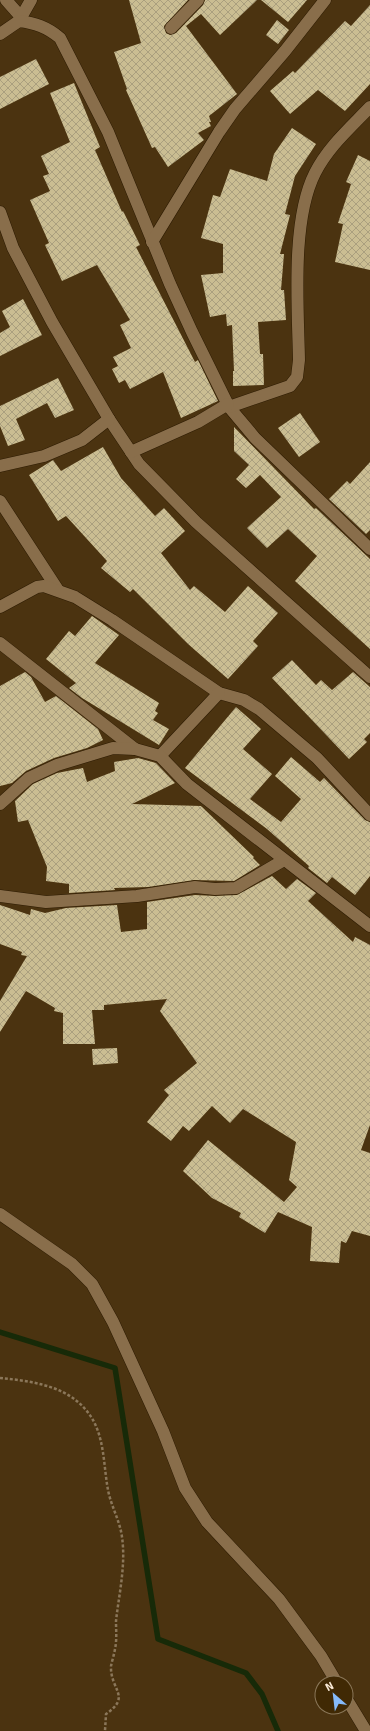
<svg xmlns="http://www.w3.org/2000/svg" width="370" height="1731" font-family="Signika,sans-serif">
  <style>
    .lines { fill: none; stroke-linecap: round; stroke-linejoin: round }
    .stream { stroke: #172a08; stroke-width: 5.5 }
    .building { fill: url(#building-cross-hatch) }
    .minor-casing { stroke: #2d1b02; stroke-width: 13 }
    .path { stroke: #8b775a; stroke-width: 2.5; stroke-dasharray: 3 2; stroke-linecap: butt }
    .minor { stroke: #896e4b; stroke-width: 12 }
  </style>
  <defs>
    <pattern id="building-cross-hatch" width="8" height="8" patternUnits="userSpaceOnUse"><rect width="8" height="8" fill="#cabd92"/><path d="M0 0l8 8M0 8l8-8" fill="none" stroke="#aa9f7e"/></pattern>
  </defs>
  <rect width="100%" height="100%" fill="#4b3310"/>
  <g class="lines">
    <path class="stream" d="M0,1332l115,36 43,271 88,34 16,21 16,37"/>
  </g>
  <g class="building">
    <path d="M129,0h59l-24,26 2,7 4,2 6,-2 27,-28 2,-5h52l-37,35 -19,-21 -15,12 51,68 -28,22 2,6h-2l2,4 -13,7 6,7 -36,27 -13,-20 -3,1 -26,-58 1,-1 -13,-37 27,-9z"/>
    <path d="M261,0h46l-19,22z"/>
    <path d="M370,5v79l-25,27 -27,-21 -28,24 -20,-23 23,-20 2,2 50,-52 6,5z"/>
    <path d="M277,20l12,10 -11,14 -12,-9z"/>
    <path d="M36,59l13,25 -49,25v-32z"/>
    <path d="M74,83l26,64 -5,3 27,62 1,-1 17,34 -4,2 59,115 3,-2 20,41 -37,17 -18,-46 -33,17 -5,-9 -6,3 -7,-14 6,-3 -5,-9 18,-9 -11,-23 10,-5 -33,-55 -35,16 -17,-36 4,-2 -19,-43 20,-9 -7,-15 6,-2 -8,-18 29,-14 -20,-49z"/>
    <path d="M292,128l24,16 -21,32 -10,38 5,1 -10,39h4l-3,36h3l2,30 -28,2 2,32h3l1,31 -31,1v-15h1l-2,-46 -5,1 -1,-12 -16,3 -9,-42 22,-2v-29l-22,-6 12,-43 7,2 10,-28 37,12 7,-27z"/>
    <path d="M358,155l12,6v109l-35,-8 8,-38 -5,-1 13,-39 -5,-2z"/>
    <path d="M23,299l19,36 -42,21v-23l10,-6 -8,-16z"/>
    <path d="M58,378l16,32 -19,8 -8,-15 -31,16 9,21 -17,6 -8,-20v-20z"/>
    <path d="M300,413l20,29 -21,15 -21,-29z"/>
    <path d="M234,427l80,82 2,-1 54,51v90l-75,-68 22,-25 -29,-27 -21,19 -20,-20 34,-31 -21,-22 -14,13 -10,-9 13,-14 -15,-14z"/>
    <path d="M103,447l18,31 34,38 9,-8 21,23 -24,22 29,37 4,-4 31,26 23,-26 30,27 -25,28 5,5 -30,33 -40,-35 -55,-55 -3,3 -29,-24 6,-7 -41,-45 -8,5 -29,-46 24,-15 8,11z"/>
    <path d="M370,462v68l-4,4 -37,-35 18,-18 3,3z"/>
    <path d="M92,616l27,19 -24,28 64,40 -4,8 3,2 -5,7 16,9 -10,16 -77,-47 -13,-10 7,-5 -30,-24 23,-28 6,5z"/>
    <path d="M292,660l24,25 5,-5 11,10 21,-18 17,15v46l-6,6 3,3 -18,17 -77,-81z"/>
    <path d="M25,672l6,5 14,25 11,-6 42,33 5,11 -16,8 -33,10 -28,13 -14,12 -12,3v-100z"/>
    <path d="M236,707l25,22 -18,20 29,25 -22,25 31,23 20,-23 -26,-23 16,-19 29,25 4,-4 41,42 5,2v54l-15,19 -23,-18 -5,6 -19,-15 1,-2 -42,-37 -82,-61z"/>
    <path d="M138,758l18,5 19,20 -43,21 69,2 53,51 -1,1 7,7 -26,16 -40,-1 -46,7 -34,1 1,2 -46,3v-9l-23,-3 1,-14 -19,-47 -10,2 -3,-21 18,-17 24,-11 26,-5 4,14 28,-11 -1,-9z"/>
    <path d="M272,876l14,13 11,-10 19,14 -8,8 45,41 2,-5 15,8v180l-9,25 9,3v83l-18,-5 -6,12 -5,-2 -2,22 -29,-2 2,-34 -34,-15 -13,21 -26,-16 2,-4 -29,-15 -29,-27 25,-31 76,62 13,-15 -8,-7 7,-38 -53,-33 -13,14 -18,-17 -23,25 -6,-5 -12,15 -24,-19 22,-27 -5,-5 33,-27 -37,-52 7,-12 -63,6v5h-12l3,34h-32v-31l-9,-2 1,-3 -29,-17 -26,41v-31l27,-45 -6,-1 1,-3 -22,-8v-39l30,10 1,-6 14,4 21,-5 51,-3 4,27 26,-3v-27l48,-7 20,1 22,-1z"/>
    <path d="M117,1048l1,15 -25,2 -1,-16z"/>
  </g>
  <g class="lines">
    <g class="minor-casing">
      <g id="minor">
        <path d="M6,0l15,17"/>
        <path d="M19,21l12,-21"/>
        <path d="M171,28l27,-28"/>
        <path d="M0,34l19,-13c16,2 28,6 41,17l48,94 62,152 22,48 37,75 26,31 115,111"/>
        <path d="M0,212l13,36 39,74 57,97 30,45 57,58 174,155"/>
        <path d="M152,242l67,-110 16,-23 50,-58 40,-51"/>
        <path d="M229,407l61,-21 7,-9 2,-17c-1,-53 -8,-140 16,-187 13,-26 35,-45 55,-66"/>
        <path d="M131,452l67,-30 30,-18"/>
        <path d="M0,466l44,-10 38,-16 27,-21"/>
        <path d="M0,501l58,89"/>
        <path d="M0,607l37,-20 7,-1 31,11 37,23 107,73 25,7 15,9 58,49 53,57"/>
        <path d="M0,643l135,106"/>
        <path d="M160,756l59,-63"/>
        <path d="M0,804l29,-26 28,-13 56,-17 22,1 25,7 27,28 183,142"/>
        <path d="M0,896l46,6 91,-6 58,-9 20,2 21,-1 48,-28"/>
        <path d="M0,1214l72,50 20,20 21,38 50,109 22,57 22,34 72,77 42,57 16,27"/>
        <path d="M346,1698l20,33"/>
      </g>
    </g>
    <path class="path" d="M0,1378c30,3 65,7 86,32 19,22 17,53 22,80 3,16 12,31 14,47 4,28 -3,57 -6,84 0,9 1,19 -1,28 -1,6 -3,12 -4,17 -1,24 21,30 -5,48l-1,17"/>
    <use href="#minor" class="minor"/>
  </g>
  <g transform="translate(334 1695) rotate(332)"><circle r="19" fill="#402904" stroke="#8a7759"/>
  <path d="M0-3L7 15L0 10L-7 15Z" fill="#86bbfb"/>
  <text y="-6" font-size="11" font-weight="bold" text-anchor="middle" fill="#faebd8">N</text>
  </g>
</svg>
